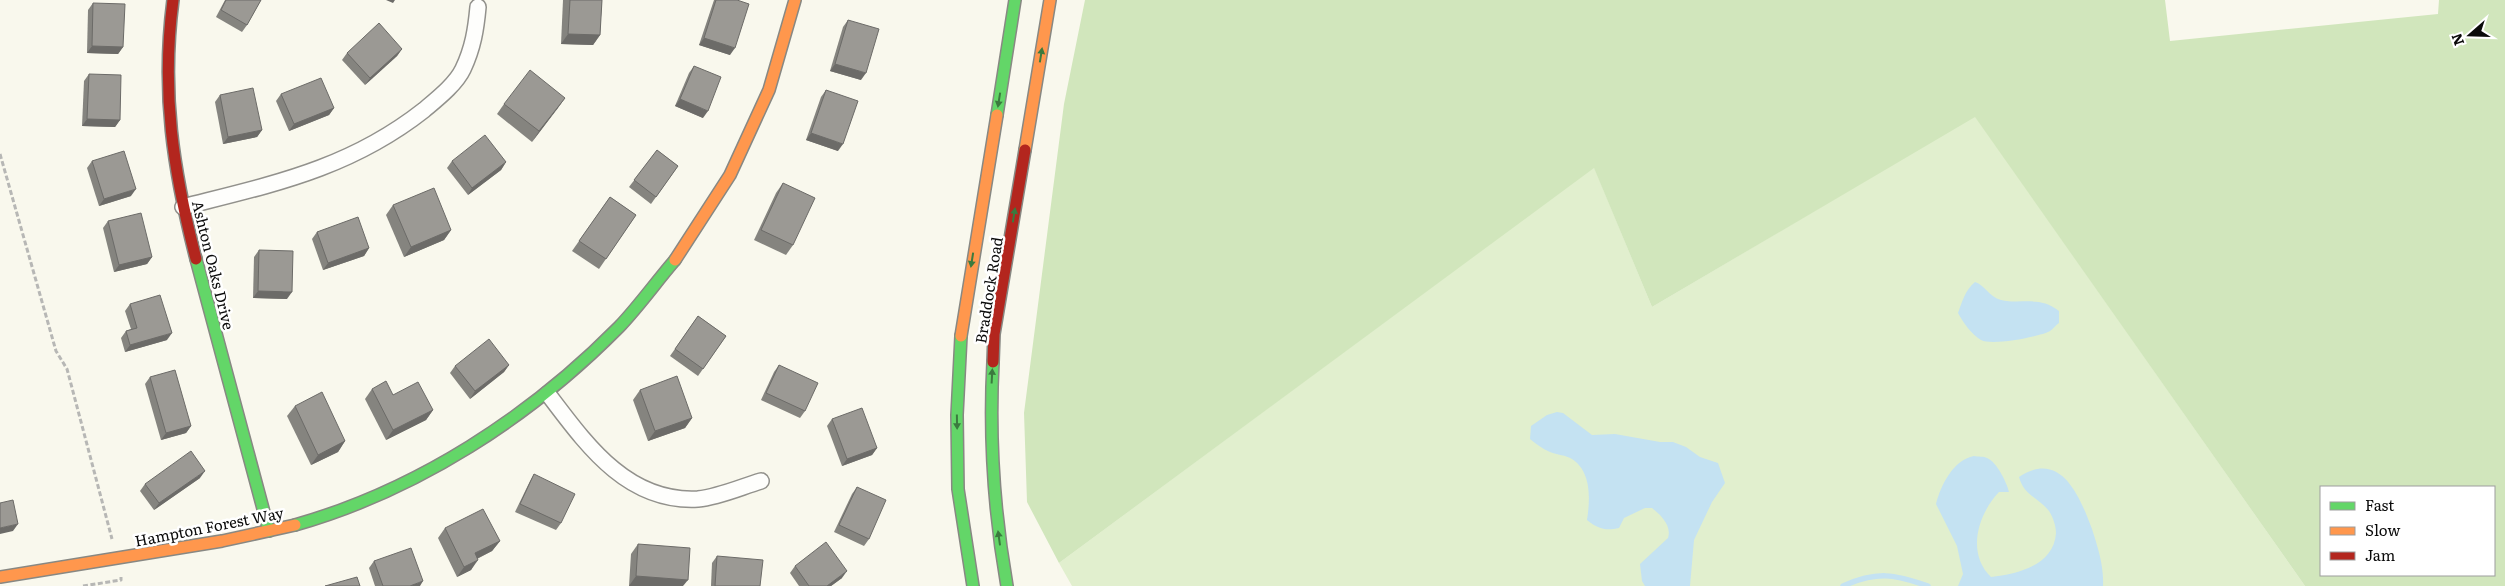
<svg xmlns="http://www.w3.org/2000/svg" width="2505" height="586" font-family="Literata,serif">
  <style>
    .green { fill: #e1efce }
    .forest { fill: #d1e6bc; fill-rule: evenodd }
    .water { fill: #c4e2f2 }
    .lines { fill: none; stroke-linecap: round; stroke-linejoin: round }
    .stream { stroke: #c4e2f2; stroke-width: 5.5 }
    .street-casing { stroke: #92918c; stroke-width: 18 }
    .fast-casing { stroke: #888883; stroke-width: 14 }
    .slow-casing { stroke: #888883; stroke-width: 14 }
    .jam-casing { stroke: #888883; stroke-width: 14 }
    .path { stroke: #b7b7b5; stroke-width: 3; stroke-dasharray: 5 2.5; stroke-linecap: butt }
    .street { stroke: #fefefc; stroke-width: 15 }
    .fast { stroke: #63d668; stroke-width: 11 }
    .slow { stroke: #ff974d; stroke-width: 11 }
    .jam { stroke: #b3261e; stroke-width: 11 }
    .wall { fill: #85847f }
    .shaded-wall { fill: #6c6b68 }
    .building { fill: #9b9994; stroke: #6c6b68 }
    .oneway { fill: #3b7a3e }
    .labels { text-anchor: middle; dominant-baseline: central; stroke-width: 5; stroke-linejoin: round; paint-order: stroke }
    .street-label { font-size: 15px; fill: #0a0a0a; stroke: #fff }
  </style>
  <rect width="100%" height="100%" fill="#f9f8ed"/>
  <path class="green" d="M1975,116l330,470h-1233l-13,-23 535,-396 58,140z"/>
  <path class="forest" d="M1085,0h1080l5,41 268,-27 1,-14h66v586h-200l-330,-469 -323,190 -58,-139 -535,395 -32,-61 -3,-89 40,-309zM2321,487h173v88h-173z"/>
  <g class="water">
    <path d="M1975,282c10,3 14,15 26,18 20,5 38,-5 58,11v12c-3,2 -6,6 -9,8 -11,6 -58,15 -69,9 -10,-6 -18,-18 -23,-27 4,-11 7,-23 17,-31z"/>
    <path d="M1557,412l6,1 29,22 23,-1 45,8h13l13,5 14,10 18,6 7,20 -13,19 -18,38 -4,46h-45l-3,-5 -2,-17 28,-26c4,-12 -7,-23 -16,-30h-7l-21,10 -5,10c-13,3 -21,1 -32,-8 3,-20 5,-48 -15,-61 -6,-4 -15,-4 -22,-7 -7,-3 -14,-8 -20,-13l1,-13 16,-11z"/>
    <path d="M1974,456c4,1 10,0 13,2 10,4 20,25 22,34h-10c-21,22 -33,61 -8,85 27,-3 63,-12 65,-44 0,-7 -3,-16 -7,-22 -11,-14 -25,-15 -30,-34 42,-28 61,20 73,52 6,19 12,37 11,57h-145l5,-12 -6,-28 -21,-42c5,-19 17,-44 38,-48z"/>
  </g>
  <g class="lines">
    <path class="stream" d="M1843,586c34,-15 51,-12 85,0"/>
    <g class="street-casing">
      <g id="street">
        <path d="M183,207c90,-23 166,-38 241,-97 13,-11 32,-26 39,-41 10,-21 13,-40 15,-62"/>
        <path d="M548,394c38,50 79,109 150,105 21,-2 43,-12 63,-18"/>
      </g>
    </g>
    <g class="fast-casing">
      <g id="fast">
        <path d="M997,115l18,-115"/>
        <path d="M196,259l73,272"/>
        <path d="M961,336l-4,79 1,74 15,97"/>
        <path d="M993,362c-4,75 1,150 14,224"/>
        <path d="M295,525c123,-35 235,-108 324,-198 20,-21 37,-45 56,-67"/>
      </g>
    </g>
    <g class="slow-casing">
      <g id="slow">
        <path d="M1025,150l25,-150"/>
        <path d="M675,260l55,-85 39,-85 26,-90"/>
        <path d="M961,336l36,-221"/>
        <path d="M0,577l222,-36 73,-16"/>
      </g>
    </g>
    <g class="jam-casing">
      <g id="jam">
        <path d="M173,0c-12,92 0,170 23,259"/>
        <path d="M993,362l1,-28 31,-184"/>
      </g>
    </g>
    <g class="path">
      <path d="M0,154l56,197 11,18 45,170"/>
      <path d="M83,586l38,-6v-3"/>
    </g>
    <use href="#street" class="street"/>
    <use href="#fast" class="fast"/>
    <use href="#slow" class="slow"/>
    <use href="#jam" class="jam"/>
  </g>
  <g class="wall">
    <path d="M225,0h36l-14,25 -5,7 -26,-15z"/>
    <path d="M563,0h39l-2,35 -7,10 -32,-1z"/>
    <path d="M714,0h23l-7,55 -31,-10z"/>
    <path d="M93,3l30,44 -5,7 -31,-1 1,-43z"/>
    <path d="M848,20l13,60 -31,-9 13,-44z"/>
    <path d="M402,49l-5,7 -32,29 -23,-25 5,-7z"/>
    <path d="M694,66l9,52 -28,-12 14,-33z"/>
    <path d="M89,74l31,46 -5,7 -33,-1 2,-45z"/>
    <path d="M826,90l12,61 -32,-11 15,-43z"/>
    <path d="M281,94l53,14 -5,7 -40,16 -13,-30z"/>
    <path d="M220,95l42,35 -5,7 -34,7 -8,-42z"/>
    <path d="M565,98l-33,44 -35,-28 7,-10z"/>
    <path d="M657,150l21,16 -27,38 -22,-17z"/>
    <path d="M92,161l39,35 -32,10 -12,-38z"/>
    <path d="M452,161l54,1 -5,8 -33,25 -21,-27z"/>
    <path d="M783,183l10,62 -7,10 -32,-15 22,-47z"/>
    <path d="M610,197l26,18 -37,54 -27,-18z"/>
    <path d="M393,205l58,25 -7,10 -40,17 -18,-42z"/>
    <path d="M108,221l44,36 -5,7 -33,8 -11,-44z"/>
    <path d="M317,232l52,16 -5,8 -41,14 -11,-31z"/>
    <path d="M259,250l28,49 -34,-1 1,-41z"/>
    <path d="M130,304l37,36 -42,12 -4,-14 5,-7 5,-2 -6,-18z"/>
    <path d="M698,316l28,20 -28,40 -28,-20z"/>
    <path d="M509,365l-5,7 -34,27 -20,-26 5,-7z"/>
    <path d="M779,365l26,46 -5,7 -39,-18 13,-28z"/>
    <path d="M150,377l41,49 -5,7 -25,7 -16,-56z"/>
    <path d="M372,389l21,6 40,15 -7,10 -40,20 -21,-41z"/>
    <path d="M640,390l52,28 -7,10 -37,13 -15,-41z"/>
    <path d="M295,406l50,35 -7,11 -27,13 -24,-49z"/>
    <path d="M832,419l45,29 -5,7 -30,11 -15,-40z"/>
    <path d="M534,474l27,49 -5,7 -41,-18 15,-31z"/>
    <path d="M200,478l-46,32 -14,-19 5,-7z"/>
    <path d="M857,487l12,52 -5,7 -30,-14 18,-38z"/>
    <path d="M445,528l55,13 -8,10 -15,8 -6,11 -14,7 -19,-39z"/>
    <path d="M638,544l50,36 -59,6 2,-32z"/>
    <path d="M717,556l43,30h-49l1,-23z"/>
    <path d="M374,561l46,25h-45l-6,-18z"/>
    <path d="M795,566l47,12 -11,8h-32l-9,-13z"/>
  </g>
  <g class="shaded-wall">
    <path d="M386,0h9l-2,3z"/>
    <path d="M568,34l32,1 -7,10 -32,-1z"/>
    <path d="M704,38l31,10 -5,7 -31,-10z"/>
    <path d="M92,46l31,1 -5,7 -31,-1z"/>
    <path d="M402,49l-5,7 -32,29 5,-7z"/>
    <path d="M835,64l31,9 -5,7 -31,-9z"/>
    <path d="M565,98l-7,10 -26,34 7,-11z"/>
    <path d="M680,99l28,12 -5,7 -28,-12z"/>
    <path d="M334,108l-5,7 -40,16 5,-7z"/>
    <path d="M87,119l33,1 -5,7 -33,-1z"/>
    <path d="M262,130l-5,7 -34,7 5,-7z"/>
    <path d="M811,133l32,11 -5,7 -32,-11z"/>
    <path d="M506,162l-5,8 -33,25 4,-7z"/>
    <path d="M136,189l-5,7 -32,10 5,-7z"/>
    <path d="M451,230l-7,10 -40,17 7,-10z"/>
    <path d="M369,248l-5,8 -41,14 5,-7z"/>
    <path d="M152,257l-5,7 -33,8 5,-7z"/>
    <path d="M258,291l34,1 -5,7 -34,-1z"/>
    <path d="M172,333l-5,7 -42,12 5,-7z"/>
    <path d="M509,365l-5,7 -34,27 5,-8z"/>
    <path d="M433,410l-7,10 -40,20 7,-10z"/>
    <path d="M692,418l-7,10 -37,13 7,-10z"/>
    <path d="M191,426l-5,7 -25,7 5,-7z"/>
    <path d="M345,441l-7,11 -27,13 7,-10z"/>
    <path d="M877,448l-5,7 -30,11 5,-7z"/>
    <path d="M205,471l-5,7 -46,32 5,-7z"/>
    <path d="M18,524l-5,7 -13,3v-6z"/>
    <path d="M500,541l-8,10 -24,12 7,-10z"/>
    <path d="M478,560l-7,10 -14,7 7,-10z"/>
    <path d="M847,571l-5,7 -11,8h-4z"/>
    <path d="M636,576l52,4 -5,6h-54z"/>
    <path d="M423,581l-3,5h-10z"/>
  </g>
  <g class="building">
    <path d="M226,0h35l-14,25 -26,-15z"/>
    <path d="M570,0h32l-2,35 -32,-1z"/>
    <path d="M716,0h21l12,4 -14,44 -31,-10z"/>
    <path d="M93,3l32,1 -2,43 -31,-1z"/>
    <path d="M848,20l31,9 -13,44 -31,-9z"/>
    <path d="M379,23l23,26 -32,29 -23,-25z"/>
    <path d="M694,66l27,11 -13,34 -28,-12z"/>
    <path d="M530,70l35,28 -26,33 -35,-27z"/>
    <path d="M89,74l32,1 -1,45 -33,-1z"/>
    <path d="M321,78l13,30 -40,16 -13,-30z"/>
    <path d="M253,88l9,42 -34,7 -8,-42z"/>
    <path d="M826,90l32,11 -15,43 -32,-11z"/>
    <path d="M485,135l21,27 -34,26 -20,-27z"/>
    <path d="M657,150l21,16 -22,31 -22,-17z"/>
    <path d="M124,151l12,38 -32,10 -12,-38z"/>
    <path d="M783,183l32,15 -22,47 -32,-15z"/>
    <path d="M434,188l17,42 -40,17 -18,-42z"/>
    <path d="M610,197l26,18 -30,44 -27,-18z"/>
    <path d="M141,213l11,44 -33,8 -11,-44z"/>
    <path d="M358,217l11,31 -41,15 -11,-31z"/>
    <path d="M259,250l34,1 -1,41 -34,-1z"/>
    <path d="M160,295l12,38 -42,12 -4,-14 11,-3 -7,-24z"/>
    <path d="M698,316l28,20 -23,33 -28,-20z"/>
    <path d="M489,339l20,26 -34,26 -20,-25z"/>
    <path d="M779,365l39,18 -13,28 -39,-18z"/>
    <path d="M175,370l16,56 -25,7 -16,-56z"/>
    <path d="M677,376l15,42 -37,13 -15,-41z"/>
    <path d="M386,381l7,14 25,-13 15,28 -40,20 -21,-41z"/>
    <path d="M322,392l23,49 -27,14 -23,-49z"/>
    <path d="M862,408l15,40 -30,11 -15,-40z"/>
    <path d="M191,451l14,20 -46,32 -14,-19z"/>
    <path d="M534,474l41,20 -14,29 -41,-19z"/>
    <path d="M857,487l29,13 -17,39 -30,-14z"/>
    <path d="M13,500l5,24 -18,4v-25z"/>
    <path d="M483,509l17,32 -25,12 3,7 -14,7 -19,-39z"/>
    <path d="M826,542l21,29 -20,15h-18l-14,-20z"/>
    <path d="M638,544l52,4 -2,32 -52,-4z"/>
    <path d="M411,548l12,33 -13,5h-27l-9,-25z"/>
    <path d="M717,556l46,4 -3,26h-45z"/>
    <path d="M357,577l3,9h-35z"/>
  </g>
  <defs><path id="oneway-solid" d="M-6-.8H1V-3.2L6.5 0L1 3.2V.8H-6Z" transform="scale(1.25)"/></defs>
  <g class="oneway">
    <use href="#oneway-solid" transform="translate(1041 55) rotate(-81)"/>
    <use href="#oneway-solid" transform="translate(999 100) rotate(99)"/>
    <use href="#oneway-solid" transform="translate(1014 215) rotate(-81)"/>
    <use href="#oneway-solid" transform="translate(972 260) rotate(99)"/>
    <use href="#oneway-solid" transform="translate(992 376) rotate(-87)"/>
    <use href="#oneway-solid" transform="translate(957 422) rotate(89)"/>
    <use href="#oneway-solid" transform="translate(999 538) rotate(-98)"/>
  </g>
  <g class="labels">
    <g class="street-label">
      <text transform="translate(214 265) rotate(76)">Ashton Oaks Drive</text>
      <text transform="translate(988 290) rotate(-81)">Braddock Road</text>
      <text transform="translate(209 526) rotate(-11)">Hampton Forest Way</text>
    </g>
  </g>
  <rect x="2320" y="486" width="175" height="90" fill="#ffffff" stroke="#9d9d9d"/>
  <rect x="2330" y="502" width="25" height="8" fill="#63d668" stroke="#9d9d9d"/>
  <text x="2365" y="511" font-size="15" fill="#0a0a0a">Fast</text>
  <rect x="2330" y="527" width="25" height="8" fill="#ff974d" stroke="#9d9d9d"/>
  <text x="2365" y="536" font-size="15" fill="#0a0a0a">Slow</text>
  <rect x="2330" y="552" width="25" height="8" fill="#b3261e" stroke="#9d9d9d"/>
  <text x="2365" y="561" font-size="15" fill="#0a0a0a">Jam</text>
  <g transform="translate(2470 35) rotate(250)" stroke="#ffffff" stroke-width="4" paint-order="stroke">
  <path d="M0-4L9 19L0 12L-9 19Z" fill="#0a0a0a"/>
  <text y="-8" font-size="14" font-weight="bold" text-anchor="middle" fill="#0a0a0a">N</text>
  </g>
</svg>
